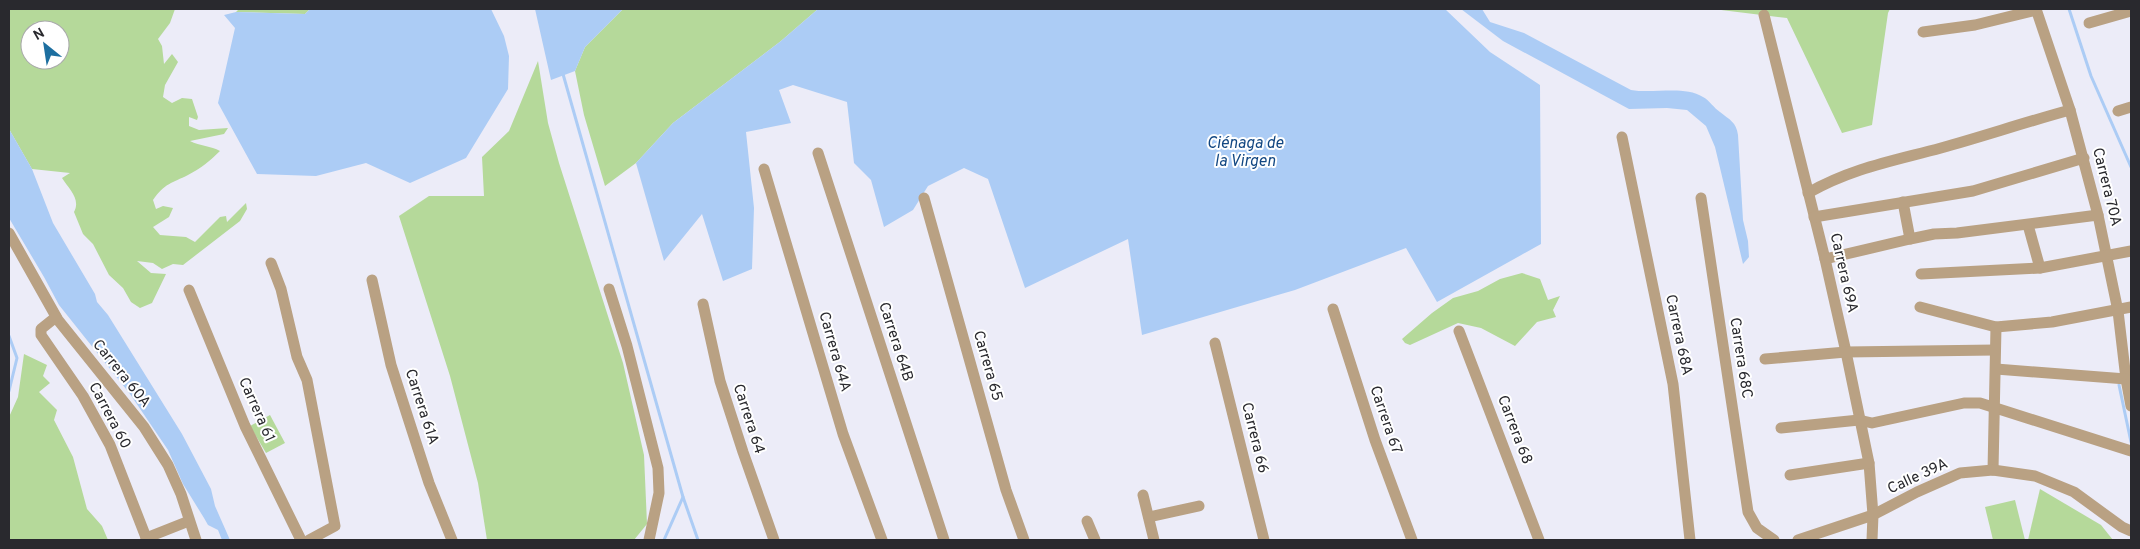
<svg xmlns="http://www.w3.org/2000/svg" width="2140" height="549" font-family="Overpass,sans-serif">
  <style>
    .green { fill: #b5d99a; fill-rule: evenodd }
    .water { fill: #acccf5 }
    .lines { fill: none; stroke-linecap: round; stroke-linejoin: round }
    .stream { stroke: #acccf5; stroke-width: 3 }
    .minor { stroke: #b9a183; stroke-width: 11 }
    .labels { text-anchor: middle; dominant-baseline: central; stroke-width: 4; stroke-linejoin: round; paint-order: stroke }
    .street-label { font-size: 15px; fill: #29292e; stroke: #fff }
    .water-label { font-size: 16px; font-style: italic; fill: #124782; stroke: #fff }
  </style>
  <rect width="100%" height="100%" fill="#ececf8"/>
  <g class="green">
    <path d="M9,9h166l-5,14 -12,16 4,7 2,18 8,-10 6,8 -13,23 -2,12 9,6 10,-5 10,1 6,18 -1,3 -8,-3v9l10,4 29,-2 -4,6 -34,7c10,5 21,5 30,10 -9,9 -20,18 -32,24 -16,8 -23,8 -35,25l3,9 7,-3 10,2 -4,9 -16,10 7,8 26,2 9,5 25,-25 6,-1 1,6 19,-19 1,6 -7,12 -57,44 -10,-1 -11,5 -9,-6 -16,-2 14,12 15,1 -14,29 -12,5 -9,-6 -8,-14 -14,-13 -16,-31 -10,-10 -9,-22c7,-13 -5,-23 -12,-34l8,-5 -38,-4 -23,-40zM30,30h30v30h-30z"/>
    <path d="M239,9h71l-5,5 -69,-2z"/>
    <path d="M623,9h195l-37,32 -108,82 -37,40 -31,23 -21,-71 -9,-44 10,-24z"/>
    <path d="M1713,9h177l-2,4 -16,112 -30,8 -55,-115z"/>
    <path d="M538,61l10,62 11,40 64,200 21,92 3,69 -13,16h-147l-9,-57 -28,-107 -51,-160 30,-20h55l-2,-39 27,-26z"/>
    <path d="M1522,273l18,6 8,21 12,-4 -7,14 3,7 -19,5 -22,24 -34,-18 -23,-5 -48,22 -5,-2 -3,-4 30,-26 21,-15 25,-7 22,-12z"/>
    <path d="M24,354l23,11 -4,11 7,7 -11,9 18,18 -3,10 19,37 14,52 15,17 6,14h-99v-123l9,-20z"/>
    <path d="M270,415l15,28 -19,10 -16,-27z"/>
    <path d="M2040,489l61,36 12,15h-85z"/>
    <path d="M2015,500l10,40h-32l-8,-33z"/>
  </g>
  <g class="water">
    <path d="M310,9h181l13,27 5,20 -1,33 -42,69 -56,25 -44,-20 -50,13 -59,-2 -39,-71 17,-75 -11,-13 12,-3 69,2z"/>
    <path d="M535,9h88l-38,38 -10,24 -24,9z"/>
    <path d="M818,9h627l45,43 50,33 1,159 -104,58 -31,-54 -111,42 -153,45 -14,-96 -103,49 -37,-109 -24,-11 -36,18 -15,24 -29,17 -13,-47 -17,-17 -7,-61 -54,-17 -14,5 12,33 -45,9 8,76 -2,61 -29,12 -21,-67 -38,47 -28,-98 37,-40 108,-82z"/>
    <path d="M1461,9h21l8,13 34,11 107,57c23,4 53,-5 72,7 6,3 11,11 17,15 10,8 16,10 18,23l5,85 5,21 1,16 -6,7 -28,-117 -9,-21 -19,-16 -20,-2 -38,1 -126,-68z"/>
    <path d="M9,129l23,40 21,54 42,71 2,8 11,13 74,119 29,55 4,17 15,34h-8l-4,-10 -10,-5 -4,-7 -21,-34 -15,-34 -38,-56 -71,-89 -15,-28 -35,-59z"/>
  </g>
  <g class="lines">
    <g class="stream">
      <path d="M2069,9l22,67 40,91"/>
      <path d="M563,74l120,423 15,43"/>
      <path d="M9,336l8,22 -8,33"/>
      <path d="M2119,385l12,57"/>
      <path d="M664,540l19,-43"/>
    </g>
    <g class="minor">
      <path d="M2036,9l34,101 28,105 20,96 8,68 5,27"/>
      <path d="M1764,15l61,244 21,93 23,111 4,52 -1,25"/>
      <path d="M2089,23l42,-12"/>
      <path d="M1923,32l52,-7 61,-15"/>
      <path d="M2118,111l13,-4"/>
      <path d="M1622,137l51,247 17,156"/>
      <path d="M818,153l126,387"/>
      <path d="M764,169l79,265 39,106"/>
      <path d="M1808,193c44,-25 85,-32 133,-45 43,-12 85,-26 129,-38"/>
      <path d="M924,198l82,292 18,50"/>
      <path d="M1701,198l47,314 9,16 17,12"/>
      <path d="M1903,202l7,37"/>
      <path d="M1814,217l159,-26 111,-33"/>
      <path d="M2028,225l12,43"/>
      <path d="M9,233l49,87 86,107 24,38 13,29 15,46"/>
      <path d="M1825,259l85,-20 24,-5 23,-1 141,-18"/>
      <path d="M271,263l10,26 16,68 10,23 28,146 -26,14"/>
      <path d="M1921,274l119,-6 91,-17"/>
      <path d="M372,280l19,85 38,118 23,57"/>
      <path d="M609,289l18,57 31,122 1,25 -10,47"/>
      <path d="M189,290l56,136 56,114"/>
      <path d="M703,304l17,77 23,71 31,88"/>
      <path d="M1920,307l76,20 56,-5 79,-15"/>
      <path d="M1333,309l42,131 37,100"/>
      <path d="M56,317l-15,12v6l42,61 27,49 37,95"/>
      <path d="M1459,331l80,209"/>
      <path d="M1215,343l49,197"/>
      <path d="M1765,359l81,-7 149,-2"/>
      <path d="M1996,369l130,10"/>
      <path d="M1781,428l78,-8 13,3 92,-20h16l151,48"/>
      <path d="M1993,470l3,-143"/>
      <path d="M1790,475l79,-12"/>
      <path d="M1143,495l11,45"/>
      <path d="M1149,517l50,-11"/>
      <path d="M1087,521l8,19"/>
      <path d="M146,538l43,-17"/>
      <path d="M1798,540l75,-25 44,-23 43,-19 33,-3 42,6 39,16 48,35 9,4"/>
    </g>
  </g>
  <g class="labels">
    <g class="street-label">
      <text transform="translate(2106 187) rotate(76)">Carrera 70A</text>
      <text transform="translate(1843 273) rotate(77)">Carrera 69A</text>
      <text transform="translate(1678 335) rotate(78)">Carrera 68A</text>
      <text transform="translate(895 342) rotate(72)">Carrera 64B</text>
      <text transform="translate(834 352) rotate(74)">Carrera 64A</text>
      <text transform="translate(1740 358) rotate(81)">Carrera 68C</text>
      <text transform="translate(987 366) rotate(74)">Carrera 65</text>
      <text transform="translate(121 374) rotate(51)">Carrera 60A</text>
      <text transform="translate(421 407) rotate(72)">Carrera 61A</text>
      <text transform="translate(256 410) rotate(66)">Carrera 61</text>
      <text transform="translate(109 416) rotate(62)">Carrera 60</text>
      <text transform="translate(748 419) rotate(72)">Carrera 64</text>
      <text transform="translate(1385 420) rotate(71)">Carrera 67</text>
      <text transform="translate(1514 430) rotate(69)">Carrera 68</text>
      <text transform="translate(1254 438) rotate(76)">Carrera 66</text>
      <text transform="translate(1918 477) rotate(-25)">Calle 39A</text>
    </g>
    <g class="water-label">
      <text x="1245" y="144">Ciénaga de<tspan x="1245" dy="18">la Virgen</tspan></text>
    </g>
  </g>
  <rect width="2140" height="549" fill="none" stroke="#29292e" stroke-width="20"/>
  <g transform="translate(45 45) rotate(330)"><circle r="24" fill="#ffffff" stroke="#a9a9ab"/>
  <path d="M0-4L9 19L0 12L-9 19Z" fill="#1d6fa0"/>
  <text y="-8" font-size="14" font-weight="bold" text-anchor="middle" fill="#29292e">N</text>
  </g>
</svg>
